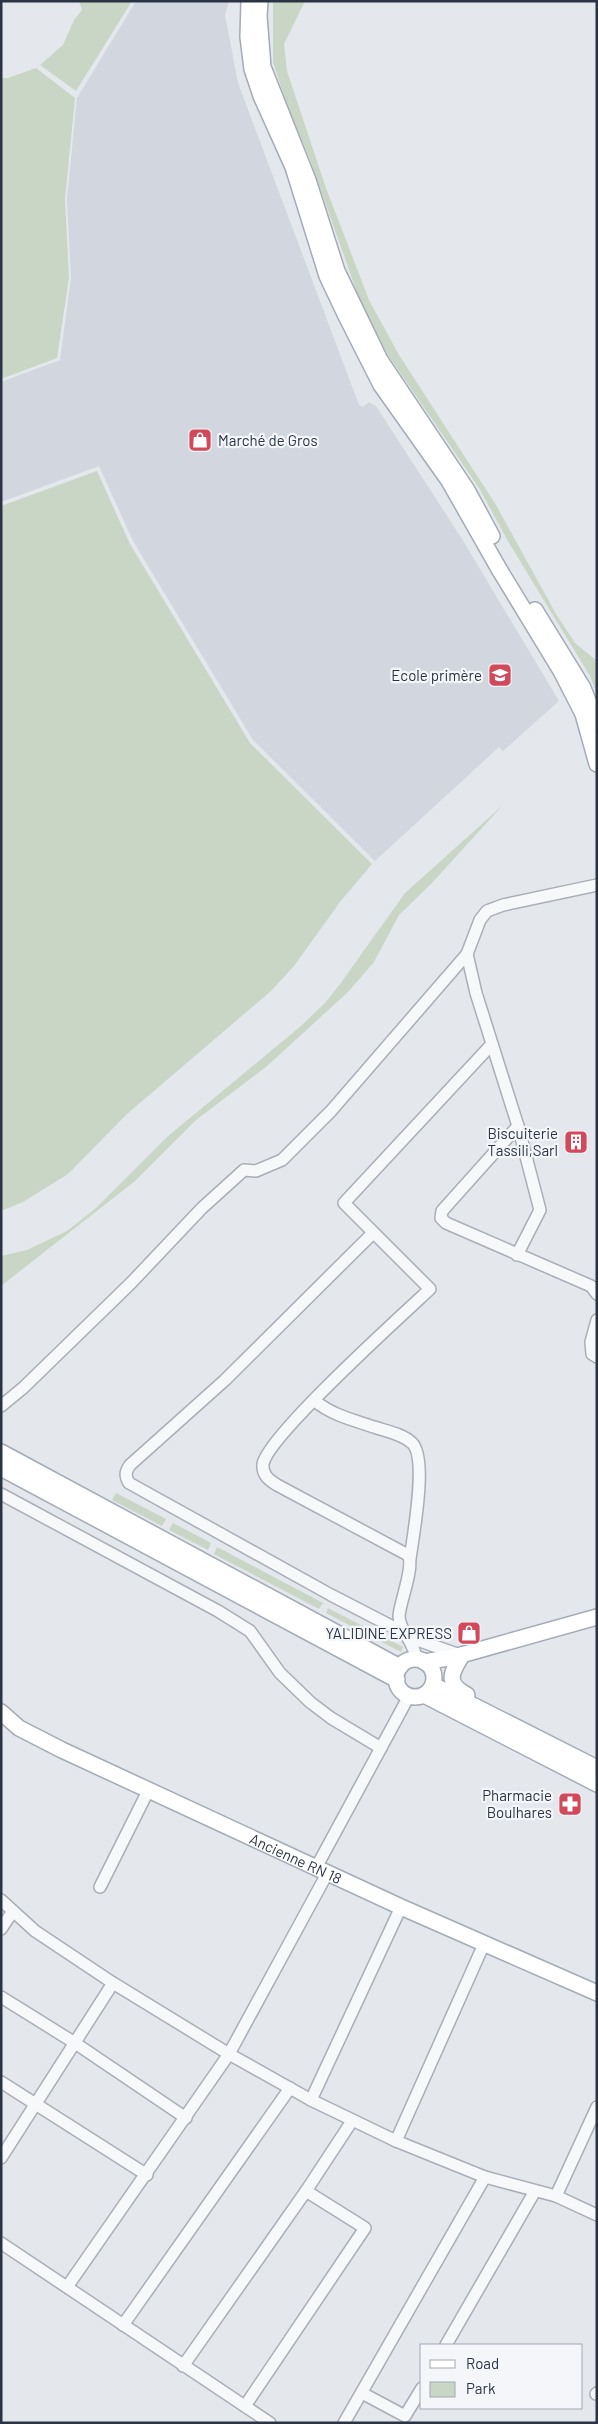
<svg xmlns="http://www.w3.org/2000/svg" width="598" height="2424" font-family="Barlow,sans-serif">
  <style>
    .built { fill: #d2d6de }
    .green { fill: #c9d6c5 }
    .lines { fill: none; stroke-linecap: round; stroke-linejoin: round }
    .minor-casing { stroke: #a9aeb7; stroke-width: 14 }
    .major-casing { stroke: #a3abb8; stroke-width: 18 }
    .minor { stroke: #f7f8fa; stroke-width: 11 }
    .major { stroke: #fff; stroke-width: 15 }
    .labels { text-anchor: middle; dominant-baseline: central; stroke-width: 4.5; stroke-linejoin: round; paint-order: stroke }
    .poi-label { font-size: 15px; fill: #2b3445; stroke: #f4f6f9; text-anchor: end }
    .street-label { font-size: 15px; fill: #2b3445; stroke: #f4f6f9 }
  </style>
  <rect width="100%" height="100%" fill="#e4e7ec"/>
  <path class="built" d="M136,1h93l-4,14 13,68 121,322 4,2 6,-5 7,4 86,133 97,162 -56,50 -4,-4 -124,114 -122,-121 -120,-199 -34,-75 -98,36v-120l59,-22 11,-82 -4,-79 10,-101z"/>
  <g class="green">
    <path d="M79,1h53l-56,90 -36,-26 23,-20 11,-25 8,-10z"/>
    <path d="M273,1h32l-21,43 3,27 39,117 43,112 30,55 97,150 60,109 19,29 22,18v33l-7,-18 -81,-133 -30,-55 -91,-133 -28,-54 -49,-139 -25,-60 -13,-40z"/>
    <path d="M36,68l39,30 -10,101 4,79 -12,80 -56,21v-301h7z"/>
    <path d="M97,471l33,73 120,199 122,121 -32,38 -46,64 -23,25 -144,123 -59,60 -45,28 -22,9v-705z"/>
    <path d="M502,806l-70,77 -33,32 -25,47 -26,30 -82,75 -70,53 -61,61 -134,105v-30l26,-6 40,-19 29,-23 71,-71 134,-111 24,-23 15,-19 65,-91z"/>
    <path d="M116,1493l50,26 -4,7 -50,-26z"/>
    <path d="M173,1523l38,20 -3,7 -39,-20z"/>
    <path d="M217,1547l106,56 -4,6 -105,-55z"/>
    <path d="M328,1608l75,39 -2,5 -75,-39z"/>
  </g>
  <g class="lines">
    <g class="minor-casing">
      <g id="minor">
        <path d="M467,954l9,39 42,133 22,84 -23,45"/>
        <path d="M518,1126l-76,85 -1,7 5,5 145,63 6,8"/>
        <path d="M373,1233l-148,147 -95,85c-5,7 -5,11 -1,18l202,112 89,46 40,14"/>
        <path d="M597,1320l-6,22 1,12 5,3"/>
        <path d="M315,1401c17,14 38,19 59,26 12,4 29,7 38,16 16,15 1,93 -2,116"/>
        <path d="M1,1406l22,-18 108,-105 71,-75 42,-38 12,1 26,-11 49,-49 136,-157 13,-34 7,-9 16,-6 94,-20"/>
        <path d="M1,1494l217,117 32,20 30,42 30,29 21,16 50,30"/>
        <path d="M416,1659c-1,-17 -17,-28 -17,-43 1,-15 16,-50 9,-61l-131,-70c-8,-5 -15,-10 -14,-21 5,-28 138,-148 167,-175l-86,-86 148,-159"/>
        <path d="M317,1866l92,-170"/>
        <path d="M100,1887l49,-98"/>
        <path d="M1,1900l34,31 78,52 116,71 82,46 85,41 89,36 71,19 41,19"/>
        <path d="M1,1929l12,-18"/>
        <path d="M1,1997l74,46 111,75"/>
        <path d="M1,2082l146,93"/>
        <path d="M311,2100l90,-193"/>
        <path d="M396,2141l88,-197"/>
        <path d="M1,2158l112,-175"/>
        <path d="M556,2196l41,-89"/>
        <path d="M1,2243l269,180"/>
        <path d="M67,2287l162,-233 99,-182"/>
        <path d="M123,2325l167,-237"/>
        <path d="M446,2345l89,-154"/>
        <path d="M183,2366l123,-175 46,-70"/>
        <path d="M362,2393l43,23 17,-28"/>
        <path d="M596,2394l1,-1"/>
        <path d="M245,2406l120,-178 -59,-37"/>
        <path d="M344,2423l141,-246"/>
      </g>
    </g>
    <g class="major-casing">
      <g id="major">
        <path d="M249,1l-1,36 4,32 9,27 32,71 34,109 18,38 36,71 68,96 50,88 62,102 22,43 14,50"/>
        <path d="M260,1l-1,15 4,51 45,113 29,91 43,89 87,130 25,46"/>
        <path d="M535,610l48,78 14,35"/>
        <path d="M1,1452l399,215"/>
        <path d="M1,1468l396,212"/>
        <path d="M462,1655c-11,18 -17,28 5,40"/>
        <circle cx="415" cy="1678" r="19"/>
        <path d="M424,1662l30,-5 143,-40"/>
        <path d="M433,1685l164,83"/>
        <path d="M424,1695l173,89"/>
        <path id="s1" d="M1,1712l18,16 43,22 339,157 196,86"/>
      </g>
    </g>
    <use href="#minor" class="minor"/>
    <use href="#major" class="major"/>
  </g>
  <defs>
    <g id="shop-square" transform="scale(1.25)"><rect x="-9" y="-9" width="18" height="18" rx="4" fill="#d1495b" stroke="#f4f6f9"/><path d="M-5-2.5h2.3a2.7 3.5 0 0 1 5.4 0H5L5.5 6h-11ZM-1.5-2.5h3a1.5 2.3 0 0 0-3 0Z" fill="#fff"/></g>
    <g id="school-square" transform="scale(1.25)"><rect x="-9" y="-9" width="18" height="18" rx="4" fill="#d1495b" stroke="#f4f6f9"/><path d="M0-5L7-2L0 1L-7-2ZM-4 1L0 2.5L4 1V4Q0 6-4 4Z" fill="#fff"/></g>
    <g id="building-square" transform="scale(1.25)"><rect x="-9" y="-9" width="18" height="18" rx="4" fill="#d1495b" stroke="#f4f6f9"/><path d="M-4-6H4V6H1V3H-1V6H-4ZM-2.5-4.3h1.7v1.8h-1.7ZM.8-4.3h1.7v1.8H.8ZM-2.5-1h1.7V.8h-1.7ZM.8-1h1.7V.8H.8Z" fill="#fff"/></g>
    <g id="pharmacy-square" transform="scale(1.25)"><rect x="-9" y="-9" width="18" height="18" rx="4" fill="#d1495b" stroke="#f4f6f9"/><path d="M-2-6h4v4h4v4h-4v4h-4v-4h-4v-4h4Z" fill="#fff"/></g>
  </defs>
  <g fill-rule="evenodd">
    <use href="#shop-square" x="200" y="440"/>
    <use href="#school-square" x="500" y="675"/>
    <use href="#building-square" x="576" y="1142"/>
    <use href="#shop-square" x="469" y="1633"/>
    <use href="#pharmacy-square" x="570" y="1804"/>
  </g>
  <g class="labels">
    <g class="poi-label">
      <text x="218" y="440" text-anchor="start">Marché de Gros</text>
      <text x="482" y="675">Ecole primère</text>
      <text x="558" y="1133">Biscuiterie<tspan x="558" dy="17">Tassili,Sarl</tspan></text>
      <text x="452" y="1633">YALIDINE EXPRESS</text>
      <text x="552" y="1795">Pharmacie<tspan x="552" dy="17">Boulhares</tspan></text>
    </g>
    <g class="street-label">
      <text stroke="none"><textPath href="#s1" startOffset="330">Ancienne RN 18</textPath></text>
    </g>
  </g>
  <rect width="598" height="2424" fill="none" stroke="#2b3445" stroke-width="5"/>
  <rect x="420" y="2344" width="162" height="65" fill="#f4f6f9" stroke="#a4a8b1"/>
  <rect x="430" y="2360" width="25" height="8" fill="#ffffff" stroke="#a4a8b1"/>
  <text x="466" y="2369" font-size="15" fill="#2b3445">Road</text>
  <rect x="430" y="2382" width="25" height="15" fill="#c9d6c5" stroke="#a4a8b1"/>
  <text x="466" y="2394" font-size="15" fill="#2b3445">Park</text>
</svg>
